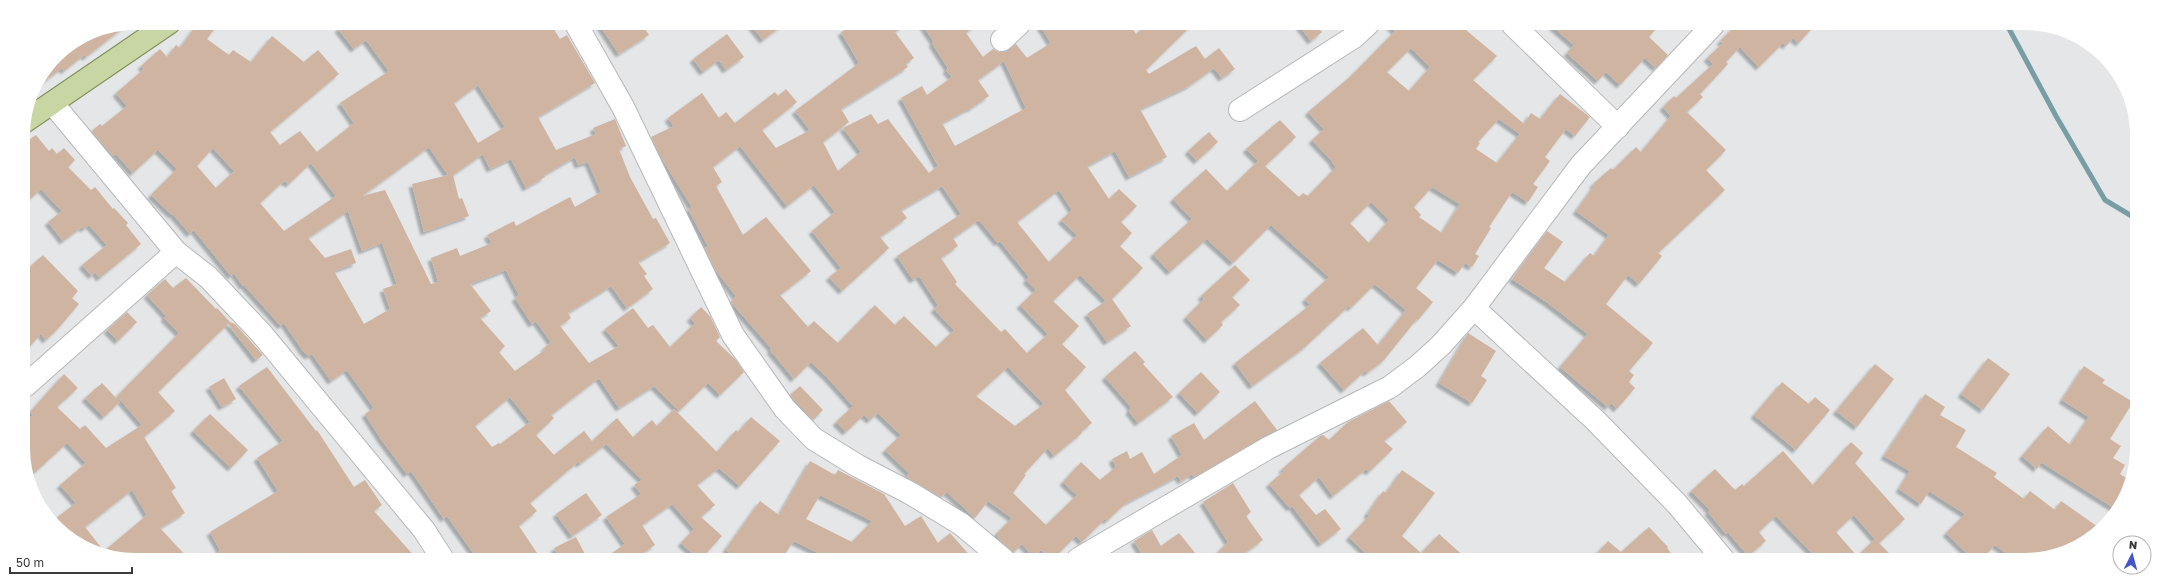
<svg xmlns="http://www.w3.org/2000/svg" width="2160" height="583" font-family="'Golos Text',sans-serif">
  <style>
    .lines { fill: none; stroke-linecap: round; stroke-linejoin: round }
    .stream { stroke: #799da4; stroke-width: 5 }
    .building { fill: #d0b4a2; fill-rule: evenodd; filter: url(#shadow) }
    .minor-casing { stroke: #b6b8b9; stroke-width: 24 }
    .major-casing { stroke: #7f8e57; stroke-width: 24 }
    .minor { stroke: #fff; stroke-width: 22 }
    .major { stroke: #c8d6a3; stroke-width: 22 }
  </style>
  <defs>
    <filter id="shadow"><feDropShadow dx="-3.5" dy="3.5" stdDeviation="1" flood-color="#0004"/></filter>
  </defs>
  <rect width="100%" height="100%" fill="#e4e6e7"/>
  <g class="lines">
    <path class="stream" d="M2007,25l49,91 49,84 30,18"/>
  </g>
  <g class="building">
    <path d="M198,23h21l-12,16 22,16 4,-5 18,12 21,-26 32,26 14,-12 21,24 -69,58 10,13 20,-14 17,21 37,-29 -14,-20 49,-32 -23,-31 -12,9 -16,-20 7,-6h205l10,16 7,-4 28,48 -57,34 18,33 40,-16 -3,-6 22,-9 11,27 -7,3 11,28 23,42 3,-1 14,25 -32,19 9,12 -3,2 9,13 -26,19 -16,-22 -43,27 3,5 -11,8 29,37 30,-17 -14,-17 28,-21 15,20 5,-3 17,22 25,-24 -5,-5 11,-11 9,9 10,21 -4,4 19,18 9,13 -24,23 -12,-12 -29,28 -25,-25 -35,22 -20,-30 -48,37 3,3 -18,17 18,20 30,-24 8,10 25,-23 16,19 19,-17 5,6 17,-17 43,43 19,-22 2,2 13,-15 29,24 -40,45 -21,-18 -22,17 18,20 -14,12 21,19 -20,22h-4l-17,-15 13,-14 -22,-25 -30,21 13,20 -20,13h-30l20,-14 -19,-27 35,-23 -7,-9 8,-5 -36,-36 -26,20 -2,-2 -48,41 7,8 -18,15 18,27 -7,5h-53l-30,-42 -3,3 -33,-48 -4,3 -26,-35 -16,-25 9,-6 -27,-38 -16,11 -19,-27 -4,2 -5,-5 -19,-28 -3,3 -37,-41 -1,1 -9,-13 -3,3 -37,-46 -4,4 -17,-20 -1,1 -21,-20 26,-26 -19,-19 -25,23 -17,-19 -3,2 -21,-25 8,-7 2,2 25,-20 -11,-13 28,-24 -3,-3 19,-17 7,8 9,-12 4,3zM478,85l27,42 -27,16 -24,-40zM429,147l19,28 -36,9 12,48 45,-16 -7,-18 -3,1 -6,-24 30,-21 7,15 21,-10 15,29 19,-11 -1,-2 31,-18 3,8 10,-3 13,30 -26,15 -5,-10 -54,29 -2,-5 -27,14 5,8 -32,13 -3,-8 -26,10 7,24 -7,2 -46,-94 -23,6zM213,148l21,23 -18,17 -19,-22zM311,163l25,33 -52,35 -24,-28 24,-22 5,3zM348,211l14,40 20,-8 15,41 -14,5 7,20 -26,15 -30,-53 22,-8 -5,-14 -26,9 -17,-20zM506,270l13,25 -4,3 17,26 4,-3 15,21 -7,6 1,2 -30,21 -16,-19 6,-6 -25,-28 11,-7 -21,-27zM510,397l20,25 -30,22 -1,-1 -7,4 -17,-21z"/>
    <path d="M128,24l-42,33 -2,-2 -20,16 -2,-3 -25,19 -1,-2 20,-30 36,-24z"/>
    <path d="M599,24h43l7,11 -30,19z"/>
    <path d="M750,24h34l-21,16z"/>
    <path d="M856,24h50l-11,8 19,26 -8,6 2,3 -67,42 8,13 -26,20 15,29 23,-19 -18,-24 28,-14 7,10 10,-5 41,54 9,-7 -37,-68 21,-12 5,9 25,-18 -6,-7 2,-2 -16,-25 2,-1 -12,-18h55l-11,9 17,24 10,-8 6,3h6l11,-8 11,14 24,-15 -12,-19h91l6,10 11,-10h46l-47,46 3,4 47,-28 9,13 14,-11 16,21 -13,9 -8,-10 -25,18 -49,23 27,48 -38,20 -14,-26 -28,15 22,33 10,-10 18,17 -16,16 11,11 -12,13 23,22 -31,31 19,27 -24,16 -20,-28 19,-13 -26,-26 -27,26 26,25 -17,18 24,23 -21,23 27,33 -11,9 1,1 -28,23 -6,-8 -24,26 2,1 -13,18 33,32 31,-30 -14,-13 18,-20 19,18 16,-13 -4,-8 15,-8 3,8 12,-7 12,22 28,-19 -11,-19 23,-13 10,17 51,-39 22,29 -83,47 -2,-3 -11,7 -3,-5 -52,27 -19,18 -2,-2 -23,23 -6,-6 -23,23h-3l-9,-9 -7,7 -12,-13 -9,9 -16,-16v-4l15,-15 -24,-17 -13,17 -28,-26 -6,5 -35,-20 3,-4 -24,-23 16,-15 -23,-22 -8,7 -6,-5 -18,17 -10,-10 17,-16 -26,-29 -16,-15 -17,17 -24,-29 2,-1 -41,-47 5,-6 -21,-27 -10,-21 3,-2 -20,-37 4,-2 -30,-48 -11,-22 23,-11 -6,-8 34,-25 17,25 7,-6 9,11 40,-31 3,4 8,-7 11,13 -35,28 14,18 34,-18 -15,-19 64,-48 -18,-31zM1004,61l22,47 -71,38 -13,-23 28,-15v1l19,-13 -11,-16zM740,146l47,60 27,-21 21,27 -23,19 29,37 -12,9 13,14 47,-43 -9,-11 27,-19 -6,-8 41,-24 19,28 -64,42 16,24 6,-4 19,29 -4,4 20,21 -18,17 -32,-31 -9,9 -20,-20 -37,38 -24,-22 -6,6 -28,-32 31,-24 -45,-54 -23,18 -27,-49 6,-4 -9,-15zM1059,190l13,20 -11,10 16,15 -28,27 -32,-40zM979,220l19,23 2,-2 29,36 -3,3 10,10 -16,15 28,29 -21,19 -22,-24 -4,3 -46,-48 2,-2 -16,-24 17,-12 -5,-8zM1008,367l36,37 -29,22 -39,-30z"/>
    <path d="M1298,24h17l7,8 -11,9z"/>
    <path d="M1388,24l72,1 37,31 -24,24 51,44 7,-11 9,6 20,-25 30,23 -15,19 -9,-7 -21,28 5,4 -17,23 5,3 -10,15 -16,-10 -23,35 2,1 -16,26 4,2 -7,11 -7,-4 -7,10 -20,-13 -22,28 17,14 -15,18 -1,-1 -33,41 -17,13 -2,-2 -21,19 -24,-27 43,-35 15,17 28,-35 -31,-26 -24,24 -2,-2 -44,41 -53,39 -17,-23 75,-58 -5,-6 24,-22 -58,-52 -38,38 -26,-24 -37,33 -17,-18 39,-35 -19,-20 33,-30 21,22 31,-30 -12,-12 34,-29 16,17 -31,29 34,31 4,-4 5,3 28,-29 -4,-4 1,-1 -21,-22 12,-11 -16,-17 43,-36 44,-45zM1411,48l19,19 -21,24 -22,-19zM1499,119l21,15 -23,29 -21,-14 4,-6 -2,-1zM1432,187l28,17 -18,29 -23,-16 2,-2 -7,-8zM1371,202l18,18 -20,23 -19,-20z"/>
    <path d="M1551,25h108l-10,12 19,18 -12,13 -11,-10 -25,27 -14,-13 -8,9 -31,-28 7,-8z"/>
    <path d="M1736,25h79l-16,18 -6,-5 -7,8 -3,-3 -24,24 -19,-20 -14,15 2,2 -28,30 3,3 -16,15 39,38 -20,20 19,20 -67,63 4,3 -23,28 -11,-9 -22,29 47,39 -24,28 5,4 -5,7 6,6 -18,21 -6,-6 -3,4 -48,-40 28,-33 -40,-31 -36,-24 35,-48 16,11 -19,26 21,14 25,-29 4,3 15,-21 -33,-24 18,-25 -1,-2 18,-16 2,2 23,-23 5,5 30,-36 -8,-9 11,-11 2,2 37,-34 -6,-6 16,-15 -3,-2z"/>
    <path d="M727,34l17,23 -18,13 -7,-10 -16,12 -10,-13z"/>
    <path d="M1209,132l9,10 -21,19 -9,-10z"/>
    <path d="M36,135l13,16 3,-3 5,6 7,-6 11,12 -7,7 23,23 4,-3 18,22 1,-1 14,15 -2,2 15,19 -41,34 -5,-6 -3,4 -10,-11 25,-20 -18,-20 -5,4 -2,-2 -19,14 -15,-19 14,-11 -21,-22 -17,16 -1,-61z"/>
    <path d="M43,255l35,36 -6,7 7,6 -22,26 -11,10 -5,-6 -16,18 -1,-80z"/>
    <path d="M1235,265l15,15 -18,17 8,8 -19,17 2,3 -16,15 -21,-23 18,-18 -3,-3z"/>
    <path d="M186,278l30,31 1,-1 13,14 5,2 28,31 -7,5 -28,-36 -70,68 17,19 -31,26 32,51 -5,3 14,22 -25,15 28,30h-75l-57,-31 -4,-6 24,-18 -16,-18 26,-22 -19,-20 -38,35 -4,-8v-47l8,-8 -3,-3 34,-38 14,14 -21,19 23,22 5,-4 21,23 36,-23 -25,-29 62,-63 -15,-15 2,-2 -19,-21 18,-16 8,9zM132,490l15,25 -43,36 -19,-24z"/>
    <path d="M127,312l10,10 -19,19 -11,-11z"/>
    <path d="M1468,333l28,18 -15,25 6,4 -15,23 -33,-20z"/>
    <path d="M1135,351l10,11 -2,2 30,33 -35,26 -9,-12 2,-4 -26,-30z"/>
    <path d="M1988,358l22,16 -27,36 -22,-16z"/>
    <path d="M1875,364l19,15 -37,48 -21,-16z"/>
    <path d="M2084,366l21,14 -3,3 31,19 -23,37 11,7 -8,12 12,7 -5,9 11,7 -9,23 -5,6 -76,-48 -4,7 -15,-13 26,-30 22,19 19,-28 -27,-17z"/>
    <path d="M267,367l49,64 1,-1 37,57 11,-7 17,25 -8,6 42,47h-129l-4,-6 -10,6h-61l8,-8 -10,-18 68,-41 -21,-33 26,-17 -44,-55z"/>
    <path d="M1201,372l19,20 -22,21 -19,-20z"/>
    <path d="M224,378l12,21 -14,8 -13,-20z"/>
    <path d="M1782,382l27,22 6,-7 15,13 -34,40 -42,-35z"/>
    <path d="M102,383l18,19 -16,15 -19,-19z"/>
    <path d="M800,386l23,24 -10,10 -23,-25z"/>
    <path d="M1925,394l20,13 -5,8 26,15 -10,17 41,26 -3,4 30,22 6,-8 25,19 6,-9 40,28 -33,23 -36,8h-16l-21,-15 -14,15h-7l-28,-27 19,-19 -36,-23 -8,13 -22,-15 11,-18 -26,-15z"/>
    <path d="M1389,401l18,21 -23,19 9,8 -24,23 -3,-3 -33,27 -14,-19 -20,18 17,20 9,-6 16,20 -20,15 -29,-38 -2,2 -21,-24 15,-13 -2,-2 38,-33 3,-1 6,5 19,-18z"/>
    <path d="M210,414l38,36 -17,18 -38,-37z"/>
    <path d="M1851,442l12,11 -8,10 50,56 -26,24 17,17h-77l-43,-44 -17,16 7,9 -18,15 -20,-24 -2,2 -18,-22 2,-2 -19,-19 24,-22 20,21 7,-6 2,2 39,-35 30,34zM1854,515l21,24 -18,17 -21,-24z"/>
    <path d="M810,461l25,14 3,-5 46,24 21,32 16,-10 17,27 12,-10 23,26h-143l-36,-18 -12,17h-50l-6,-9 34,-48 19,14zM820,495l52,26 -20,21 -46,-23z"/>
    <path d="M1402,470l33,23 -33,43 19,17 18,-19 28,25h-95l-23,-22 20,-21 -2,-2 16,-23 3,2z"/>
    <path d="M1233,483l18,29 -5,4 17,24 -27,19h-25l17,-17 -25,-40z"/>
    <path d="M586,493l16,22 -30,21 -16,-22z"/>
    <path d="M1649,527l19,20 -1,1 9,11h-84l16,-18 13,11z"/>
    <path d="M1152,530l9,16 18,-13 21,26h-55l-11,-18z"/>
    <path d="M576,537l11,21h-28l-5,-10z"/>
  </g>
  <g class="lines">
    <g class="minor-casing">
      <g id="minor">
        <path d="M576,24l47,83 110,228 52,74 29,30 44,27 52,27 51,31 42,35"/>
        <path d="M1513,25l105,102"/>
        <path d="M1002,40l17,-16"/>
        <path d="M53,104l123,148 32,25 53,56 163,197 18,28"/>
        <path d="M1240,110l114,-73 14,-13"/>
        <path d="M1474,308l122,113 81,83 46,55"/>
        <path d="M25,386l151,-134"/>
        <path d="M1078,559l190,-111 122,-61 28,-21 23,-21 33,-37 107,-143 132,-140"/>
      </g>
    </g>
    <g class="major-casing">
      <path id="major" d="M24,122l145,-99"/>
    </g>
    <use href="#minor" class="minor"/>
    <use href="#major" class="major"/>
  </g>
  <path d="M0 0H2160V583H0ZM135 30H2025A105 105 0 0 1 2130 135V448A105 105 0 0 1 2025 553H135A105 105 0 0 1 30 448V135A105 105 0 0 1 135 30Z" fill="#fff" fill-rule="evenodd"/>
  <g transform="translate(2132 555) rotate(6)"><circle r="19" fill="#ffffff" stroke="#b1b1b1"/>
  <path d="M0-3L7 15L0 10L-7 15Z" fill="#4356c9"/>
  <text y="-6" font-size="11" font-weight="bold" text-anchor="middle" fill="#3b3b3c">N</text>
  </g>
  <path d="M10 567v6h122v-6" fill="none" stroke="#3b3b3c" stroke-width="2"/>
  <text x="16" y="567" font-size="12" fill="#3b3b3c" stroke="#ffffff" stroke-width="3" paint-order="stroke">50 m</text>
</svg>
